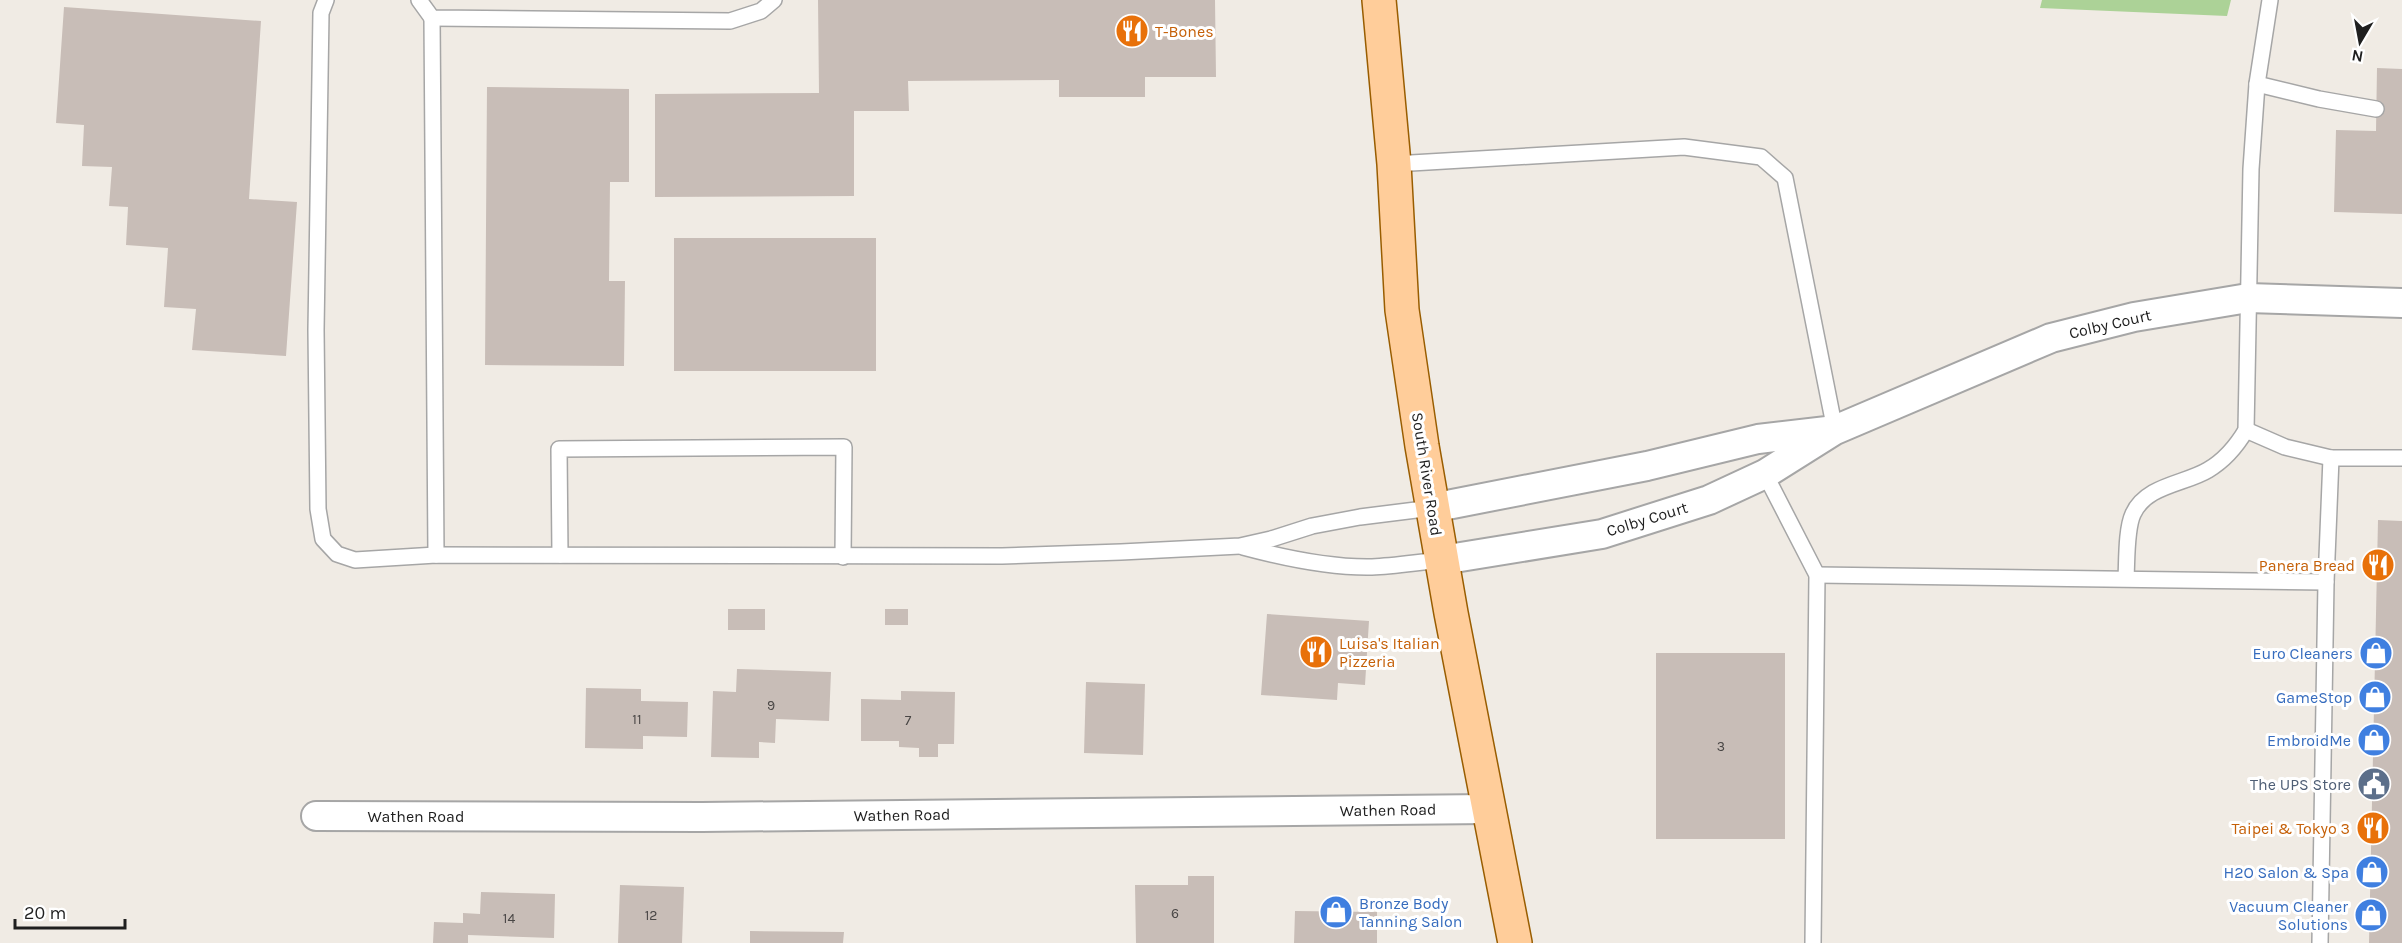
<svg xmlns="http://www.w3.org/2000/svg" width="2402" height="943" font-family="Karla,sans-serif">
  <style>
    .forest { fill: #acd297 }
    .building { fill: #c8bdb7 }
    .lines { fill: none; stroke-linecap: round; stroke-linejoin: round }
    .lane-casing { stroke: #a6a6a6; stroke-width: 18 }
    .street-casing { stroke: #a6a6a6; stroke-width: 32 }
    .primary-casing { stroke: #995d00; stroke-width: 36 }
    .lane { stroke: #fff; stroke-width: 15 }
    .street { stroke: #fff; stroke-width: 28 }
    .primary { stroke: #ffcd9a; stroke-width: 33 }
    .labels { text-anchor: middle; dominant-baseline: central; stroke-width: 6; stroke-linejoin: round; paint-order: stroke }
    .number-label { font-size: 14px; fill: #494645 }
    .food-label { font-size: 16px; fill: #c56008; stroke: #fff; text-anchor: start }
    .street-label { font-size: 16px; fill: #1f1f1f; stroke: #fff }
    .shop-label { font-size: 16px; fill: #366cbe; stroke: #fff; text-anchor: end }
    .service-label { font-size: 16px; fill: #4e5e75; stroke: #fff; text-anchor: end }
  </style>
  <rect width="100%" height="100%" fill="#f0ebe4"/>
  <path class="forest" d="M2042,0h189l-4,16 -187,-8z"/>
  <g class="building">
    <path d="M818,0h397l1,77h-71v20h-86v-17l-151,1 1,30h-55v85l-199,1v-103l164,-1z"/>
    <path d="M64,7l197,14 -12,178 48,3 -11,154 -94,-6 4,-41 -32,-2 4,-59 -42,-3 2,-38 -19,-1 3,-39 -30,-1 2,-41 -28,-2z"/>
    <path d="M2377,68l25,1v145l-68,-2 2,-82 40,1z"/>
    <path d="M487,87l142,2v93h-19l-1,99h16l-1,85 -139,-1z"/>
    <rect x="674" y="238" width="202" height="133"/>
    <path d="M2378,520l24,1v422h-33z"/>
    <rect x="728" y="609" width="37" height="21"/>
    <rect x="885" y="609" width="23" height="16"/>
    <path d="M1267,614l102,7 -4,64 -27,-2 -1,17 -76,-5z"/>
    <rect x="1656" y="653" width="129" height="186"/>
    <path d="M737,669l94,3 -2,49 -53,-2 -1,24 -16,-1v16l-48,-1 2,-66 23,1z"/>
    <path d="M1086,682l59,2 -2,71 -59,-2z"/>
    <path d="M586,688l55,1v12l47,1 -1,35 -44,-1v13l-58,-1z"/>
    <path d="M901,691l54,1 -1,52h-16v13h-19v-9l-20,-1v-6h-38v-42l40,1z"/>
    <path d="M1188,876h26v67h-78l-1,-58h53z"/>
    <path d="M620,885l64,2 -2,56h-64z"/>
    <path d="M481,892l74,2 -1,44 -86,-3v8h-35l1,-21 29,1v-10l17,1z"/>
    <path d="M1295,911l82,1v31h-83z"/>
    <path d="M750,931l94,1 -1,11h-93z"/>
  </g>
  <g class="lines">
    <g class="lane-casing">
      <g id="lane">
        <path d="M326,0l-5,13 -5,317 2,179 5,30 14,15 18,6 81,-5 566,1 119,-4 119,-6 31,-7 41,-13 48,-9 72,-9"/>
        <path d="M419,0l13,18 298,3 31,-10 13,-11"/>
        <path d="M432,18l4,537"/>
        <path d="M2257,84l62,15 57,10"/>
        <path d="M1394,164l290,-17 77,10 24,21 50,252"/>
        <path d="M2246,430l39,17 46,11"/>
        <path d="M1765,474l52,101 -4,368"/>
        <path d="M1243,547c41,11 86,21 129,20 23,-1 47,-5 70,-7"/>
        <path d="M560,555l-1,-106 285,-2 -1,110"/>
        <path d="M1817,575l509,7"/>
        <path d="M2126,578c1,-17 0,-49 7,-64 13,-29 52,-30 75,-44 17,-10 28,-23 38,-40l5,-261 6,-85 13,-84"/>
        <path d="M2320,943l6,-361 5,-124h71"/>
      </g>
    </g>
    <g class="street-casing">
      <g id="street">
        <path d="M1432,508l215,-42 111,-27 69,-8"/>
        <path d="M1442,560l160,-26 107,-34 56,-26 70,-44 216,-92 83,-21 114,-19 154,5"/>
        <path d="M316,816l386,1 786,-8"/>
      </g>
    </g>
    <g class="primary-casing">
      <path id="primary" d="M1379,0l15,164 8,146 20,136 29,167 64,330"/>
    </g>
    <use href="#lane" class="lane"/>
    <use href="#street" class="street"/>
    <use href="#primary" class="primary"/>
  </g>
  <defs>
    <g id="restaurant-disc" transform="scale(1.725)"><circle r="9.5" fill="#e8710a" stroke="#fff"/><path d="M-5-6h1v4h1v-4h1v4h1v-4h1v5L-1.5 .5V6h-2V.5L-5-1ZM5-6V6H3V1.5H1.5Q1.5-4 5-6Z" fill="#fff"/></g>
    <g id="shop-disc" transform="scale(1.725)"><circle r="9.5" fill="#3f7fe0" stroke="#fff"/><path d="M-5-2.5h2.3a2.7 3.5 0 0 1 5.4 0H5L5.5 6h-11ZM-1.5-2.5h3a1.5 2.3 0 0 0-3 0Z" fill="#fff"/></g>
    <g id="civic-disc" transform="scale(1.725)"><circle r="9.5" fill="#5c6f8a" stroke="#fff"/><path d="M-.6-6.5H3V-4.5H.6V-3L4-1V1h2V6H-6V1h2V-1L-.6-3ZM-1.2 2.5V6h2.4V2.5Z" fill="#fff"/></g>
  </defs>
  <g fill-rule="evenodd">
    <use href="#restaurant-disc" x="1132" y="31"/>
    <use href="#restaurant-disc" x="2378" y="565"/>
    <use href="#restaurant-disc" x="1316" y="652"/>
    <use href="#shop-disc" x="2376" y="653"/>
    <use href="#shop-disc" x="2375" y="697"/>
    <use href="#shop-disc" x="2374" y="740"/>
    <use href="#civic-disc" x="2374" y="784"/>
    <use href="#restaurant-disc" x="2373" y="828"/>
    <use href="#shop-disc" x="2372" y="872"/>
    <use href="#shop-disc" x="1336" y="912"/>
    <use href="#shop-disc" x="2371" y="915"/>
  </g>
  <g class="labels">
    <g class="number-label">
      <text x="771" y="705">9</text>
      <text x="637" y="719">11</text>
      <text x="908" y="720">7</text>
      <text x="1721" y="746">3</text>
      <text x="1175" y="913">6</text>
      <text x="651" y="915">12</text>
      <text x="509" y="918">14</text>
    </g>
    <g class="food-label">
      <text x="1155" y="31">T-Bones</text>
      <text x="2355" y="565" text-anchor="end">Panera Bread</text>
      <text x="1339" y="643">Luisa's Italian<tspan x="1339" dy="18">Pizzeria</tspan></text>
      <text x="2350" y="828" text-anchor="end">Taipei &amp; Tokyo 3</text>
    </g>
    <g class="street-label">
      <text transform="translate(2110 324) rotate(-13)">Colby Court</text>
      <text transform="translate(1427 474) rotate(81)">South River Road</text>
      <text transform="translate(1647 519) rotate(-17)">Colby Court</text>
      <text transform="translate(1388 810) rotate(-1)">Wathen Road</text>
      <text transform="translate(902 815) rotate(-1)">Wathen Road</text>
      <text x="416" y="816">Wathen Road</text>
    </g>
    <g class="shop-label">
      <text x="2353" y="653">Euro Cleaners</text>
      <text x="2352" y="697">GameStop</text>
      <text x="2351" y="740">EmbroidMe</text>
      <text x="2349" y="872">H2O Salon &amp; Spa</text>
      <text x="1359" y="903" text-anchor="start">Bronze Body<tspan x="1359" dy="18">Tanning Salon</tspan></text>
      <text x="2348" y="906">Vacuum Cleaner<tspan x="2348" dy="18">Solutions</tspan></text>
    </g>
    <g class="service-label">
      <text x="2351" y="784">The UPS Store</text>
    </g>
  </g>
  <g transform="translate(2360 42) rotate(190)" stroke="#ffffff" stroke-width="4.5" paint-order="stroke">
  <path d="M0-4.5L10 22L0 15L-10 22Z" fill="#1f1f1f"/>
  <text y="-9" font-size="16" font-weight="bold" text-anchor="middle" fill="#1f1f1f">N</text>
  </g>
  <path d="M15 919v9h110v-9" fill="none" stroke="#1f1f1f" stroke-width="3"/>
  <text x="24" y="919" font-size="18" fill="#1f1f1f" stroke="#ffffff" stroke-width="4.5" paint-order="stroke">20 m</text>
</svg>
